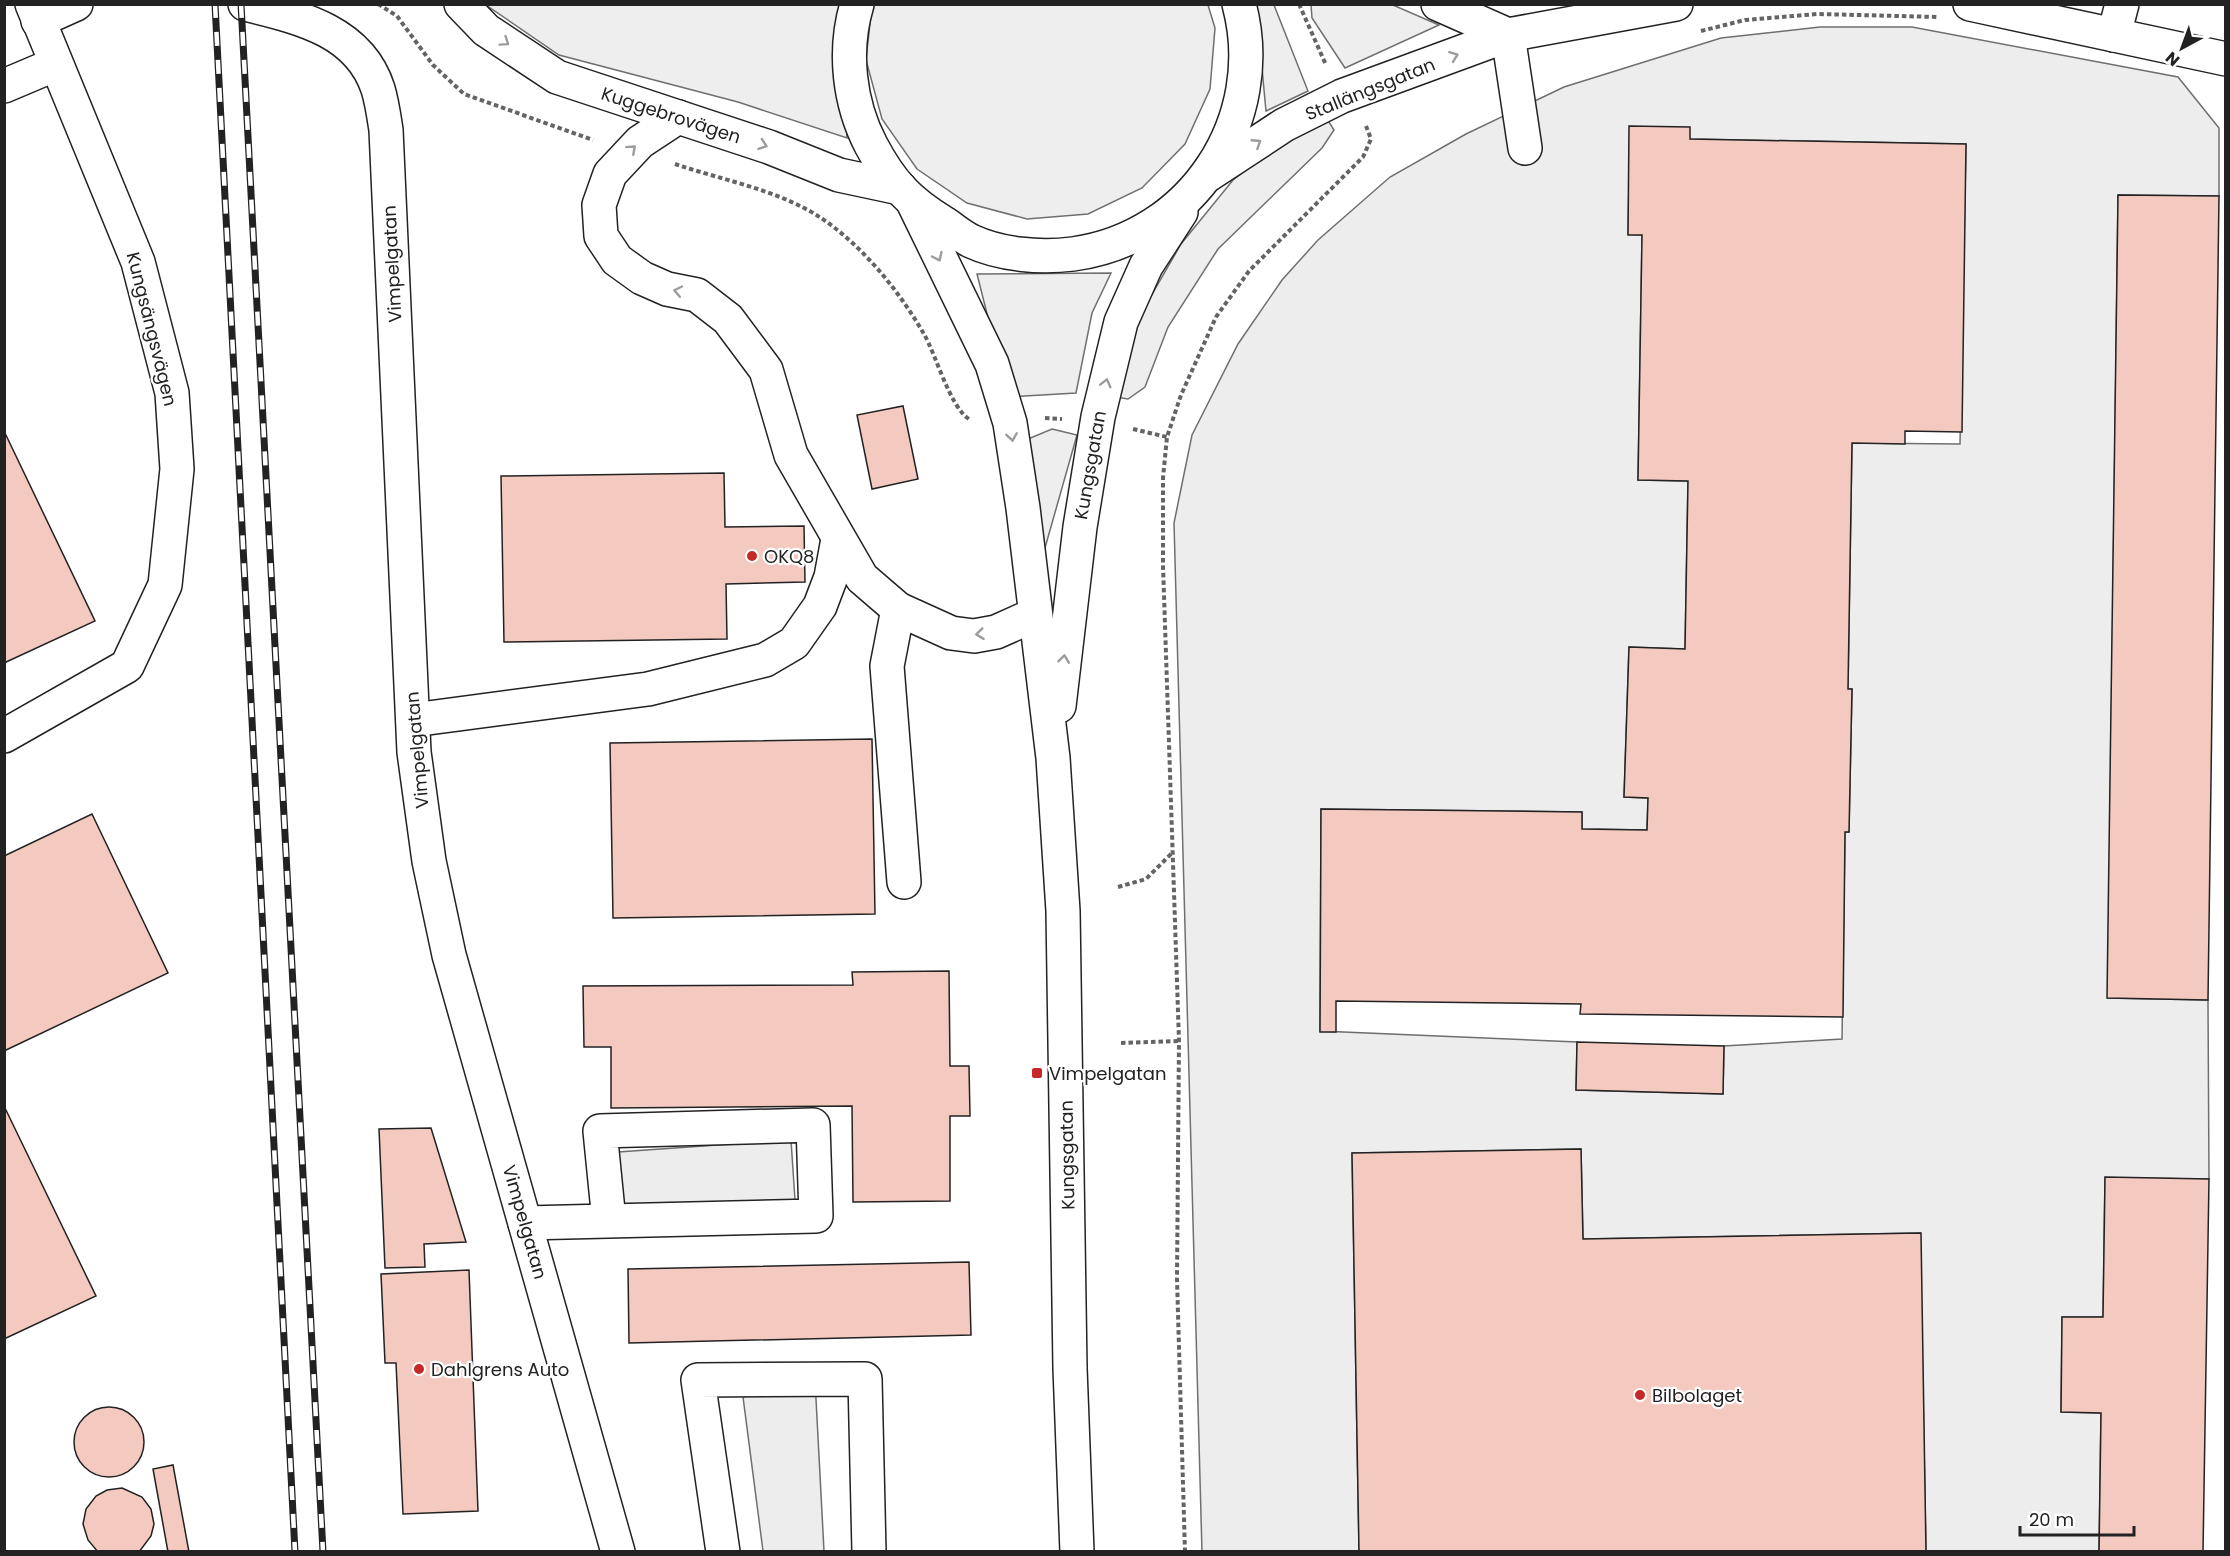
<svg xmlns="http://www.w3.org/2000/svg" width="2230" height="1556" font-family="Poppins,sans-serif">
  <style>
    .green { fill: #eee; stroke: #6f6f6f; stroke-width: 1.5 }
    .parking { fill: #ededed; stroke: #6f6f6f; stroke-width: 1.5; fill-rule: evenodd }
    .building { fill: #f3c9c0; stroke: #222; stroke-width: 1.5 }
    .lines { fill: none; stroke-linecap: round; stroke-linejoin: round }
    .minor-casing { stroke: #222; stroke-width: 36 }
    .major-casing { stroke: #222; stroke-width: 36 }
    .path { stroke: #646464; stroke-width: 4; stroke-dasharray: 4.5 3; stroke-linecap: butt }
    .minor { stroke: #fff; stroke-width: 33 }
    .major { stroke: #fff; stroke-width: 33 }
    .rail-casing { stroke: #222; stroke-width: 7 }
    .rail { stroke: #fff; stroke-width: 4.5; stroke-dasharray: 14; stroke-linecap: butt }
    .oneway { stroke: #9c9c9c }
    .poi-dot { fill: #c62828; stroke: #fff; stroke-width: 2 }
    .labels { text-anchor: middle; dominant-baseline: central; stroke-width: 4.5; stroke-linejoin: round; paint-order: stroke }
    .street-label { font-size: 18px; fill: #222; stroke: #fff }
    .poi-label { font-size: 18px; fill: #222; stroke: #fff; text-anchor: start }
  </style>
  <rect width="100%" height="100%" fill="#fff"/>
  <g class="green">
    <path d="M716,4l134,1 -6,84 3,49 -109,-36 -179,-47 -73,-50z"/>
    <path d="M872,5h336l7,23 -5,61 -25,55 -43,44 -54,26 -61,5 -60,-16 -50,-34 -35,-50 -16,-59z"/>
    <path d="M1256,5h18l34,86 -42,20z"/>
    <path d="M1311,5h82l46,20 -94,43 -33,-50z"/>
    <path d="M1322,111l12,19 -12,18 -104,101 -50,78 -23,60 -17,12 -13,-2 20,-73 46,-80 52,-64z"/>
    <path d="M1111,273l-19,40 -16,80 -68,4 -31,-123z"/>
    <path d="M1052,429l25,6 -38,134 -11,-130z"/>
  </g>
  <g class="parking">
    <path d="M1820,27h92l266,50 41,51v68l-101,-1 -10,803 100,2 1,179 -104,-1 -2,139h-41l-1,95 40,1 -2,138h-173l-6,-318 -337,6 -2,-90 -229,4 7,398 -157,1 -28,-1029 18,-88 46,-91 44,-64 36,-40 72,-63 76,-43 98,-47 157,-49zM1630,127l60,12 276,5 -6,300 -108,-1 -4,246h4l-3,143h-4l-3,207 -118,7 -1,48 -147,-4 1,-48 -257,-11 1,-222 261,3v17l65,1 1,-32 -24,-1 5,-150 56,2 3,-168 -50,-1 4,-245 -14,-1z"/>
    <path d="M791,1140l4,60 -173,5 -4,-53z"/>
    <path d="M815,1380l9,171h-61l-20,-154z"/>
  </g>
  <g class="building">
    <path d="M1629,126l61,1v12l276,5 -4,288 -57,-1v13l-53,-1 -4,246h4l-3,143h-4l-2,185 -263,-3 1,-10 -245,-3v31h-16l1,-223 261,3v17l65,1 1,-32 -24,-1 5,-150 56,2 3,-168 -50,-1 4,-245h-14z"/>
    <path d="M2118,195l101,1 -11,804 -101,-2z"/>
    <path d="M903,406l15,73 -46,10 -15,-74z"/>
    <path d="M4,431l91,190 -91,42z"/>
    <path d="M724,473l1,54 79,-1 1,56 -79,2 1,55 -223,3 -3,-166z"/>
    <path d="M872,739l3,175 -262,4 -3,-175z"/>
    <path d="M92,814l76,159 -164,78v-195z"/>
    <path d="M949,971l1,95h19l1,50h-20v85l-97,1 -1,-96 -241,2v-61h-27l-1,-61 270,-1 -1,-13z"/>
    <path d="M1577,1042l147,4 -1,48 -147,-4z"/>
    <path d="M4,1106l92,190 -92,43z"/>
    <path d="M431,1128l35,114 -42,2 1,23 -40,1 -6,-139z"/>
    <path d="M1581,1149l2,90 338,-6 5,319h-567l-7,-399z"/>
    <path d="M2105,1177l104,2 -6,373h-104l2,-139 -40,-1 1,-95h41z"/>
    <path d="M969,1262l2,73 -342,8 -1,-74z"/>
    <path d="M469,1270l9,241 -75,3 -7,-151h-11l-4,-89z"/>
    <circle cx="109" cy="1442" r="35"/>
    <path d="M173,1465l16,87h-21l-15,-83z"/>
    <path d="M122,1488l20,9 9,12 3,15 -3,12 -12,16h-41l-10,-12 -5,-16 3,-15 10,-13 11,-6z"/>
  </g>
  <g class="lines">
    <g class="minor-casing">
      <g id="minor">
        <path d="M245,4c53,13 114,26 133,85 4,13 6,28 8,41l28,622 15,109 20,94 169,597"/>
        <path d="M1438,4l70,31"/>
        <path d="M1970,4l256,55"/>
        <path d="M38,21l38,-17"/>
        <path d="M1508,35l17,113"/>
        <path d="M2114,35l8,-31"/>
        <path d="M4,86l52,-22"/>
        <path d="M678,117l-38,25 -30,32 -11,31 2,31 16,24 25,18 25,11 30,6 31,24 38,51 25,85 71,123 36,31 53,24 23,3 22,-4 38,-17"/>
        <path d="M1208,175l76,-50 58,-29 166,-61 168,-31"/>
        <path d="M898,609l-11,57 17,216"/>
        <path d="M413,720l235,-31 117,-29 29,-17 26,-37 11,-29 7,-38"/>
        <path d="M4,736l123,-70 38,-81 12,-116 -5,-76 -34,-131 -106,-258"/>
        <path d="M525,1223l291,-7 -3,-91 -213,6 9,90"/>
        <path d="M723,1552l-25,-172 167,-1 4,173"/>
      </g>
    </g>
    <g class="major-casing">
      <g id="major">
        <path d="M461,4l25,26 71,47 212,70 70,28 61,13"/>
        <path d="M857,4c-14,47 -8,99 14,141 20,38 37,56 73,78 9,6 17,13 27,18 30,14 69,17 102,13 119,-16 197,-134 166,-250"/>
        <path d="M914,204l78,160 18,59 13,85 30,250 10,153 7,457 7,184"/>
        <path d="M1059,706l21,-179 18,-110 23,-95 25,-56 35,-54"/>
      </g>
    </g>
    <g class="path">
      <path d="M378,4l19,12 36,49 31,29 129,46"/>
      <path d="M1299,4l27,61"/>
      <path d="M1701,31l44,-11 72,-6 121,3"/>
      <path d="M675,164c47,16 104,26 146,54 42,28 78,73 103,116 12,21 26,73 45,85"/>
      <path d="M1045,418l17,1"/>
      <path d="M1133,429l34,8"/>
      <path d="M1118,887l28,-8 26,-26"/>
      <path d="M1121,1043l58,-2"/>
      <path d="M1185,1552l-8,-273 2,-238 -16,-476v-87l4,-41 14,-42 35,-78 33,-46 114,-114 8,-18 -5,-13"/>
    </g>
    <use href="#minor" class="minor"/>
    <use href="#major" class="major"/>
    <g class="rail-casing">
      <g id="rail">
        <path d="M215,4l80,1548"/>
        <path d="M241,4l82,1548"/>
      </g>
    </g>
    <use href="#rail" class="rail"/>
  </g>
  <defs><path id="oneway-chevron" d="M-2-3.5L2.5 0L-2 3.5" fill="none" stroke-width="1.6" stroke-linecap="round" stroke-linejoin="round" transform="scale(1.5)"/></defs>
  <g class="oneway">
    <use href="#oneway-chevron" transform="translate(505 42) rotate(34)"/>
    <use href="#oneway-chevron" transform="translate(1454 56) rotate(-20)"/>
    <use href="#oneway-chevron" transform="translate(1257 143) rotate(-33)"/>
    <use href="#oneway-chevron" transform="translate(763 145) rotate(19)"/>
    <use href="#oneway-chevron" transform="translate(632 149) rotate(-42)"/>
    <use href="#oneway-chevron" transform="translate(938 257) rotate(65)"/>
    <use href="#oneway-chevron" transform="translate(678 291) rotate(-168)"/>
    <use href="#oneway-chevron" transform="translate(1106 383) rotate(-76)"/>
    <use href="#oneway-chevron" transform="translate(1012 437) rotate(81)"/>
    <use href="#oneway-chevron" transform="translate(980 634) rotate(173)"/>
    <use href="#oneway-chevron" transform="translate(1064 659) rotate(-83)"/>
  </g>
  <g class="poi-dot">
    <circle cx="752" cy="556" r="6"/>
    <rect x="1031" y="1067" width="12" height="12" rx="3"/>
    <circle cx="419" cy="1369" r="6"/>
    <circle cx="1640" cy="1395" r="6"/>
  </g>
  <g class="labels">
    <g class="street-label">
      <text transform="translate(1370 89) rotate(-22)">Stallängsgatan</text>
      <text transform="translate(671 115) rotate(18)">Kuggebrovägen</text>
      <text transform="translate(392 264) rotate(-93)">Vimpelgatan</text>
      <text transform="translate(152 329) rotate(76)">Kungsängsvägen</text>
      <text transform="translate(1090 465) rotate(-80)">Kungsgatan</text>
      <text transform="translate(417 750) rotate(-95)">Vimpelgatan</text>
      <text transform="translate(1067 1155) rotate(-91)">Kungsgatan</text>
      <text transform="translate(525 1222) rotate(74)">Vimpelgatan</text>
    </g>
    <g class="poi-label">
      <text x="764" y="556">OKQ8</text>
      <text x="1049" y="1073">Vimpelgatan</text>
      <text x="431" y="1369">Dahlgrens Auto</text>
      <text x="1652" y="1395">Bilbolaget</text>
    </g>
  </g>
  <rect width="2230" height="1556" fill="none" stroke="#222222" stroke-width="12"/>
  <g transform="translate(2182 48) rotate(221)" stroke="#ffffff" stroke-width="4.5" paint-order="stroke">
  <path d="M0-4.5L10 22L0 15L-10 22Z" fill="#222222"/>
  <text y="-9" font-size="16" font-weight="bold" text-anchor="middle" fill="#222222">N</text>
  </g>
  <path d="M2020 1526v9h114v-9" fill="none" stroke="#222222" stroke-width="3"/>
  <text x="2029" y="1526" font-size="18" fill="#222222" stroke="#ffffff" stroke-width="4.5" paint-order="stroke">20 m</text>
</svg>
